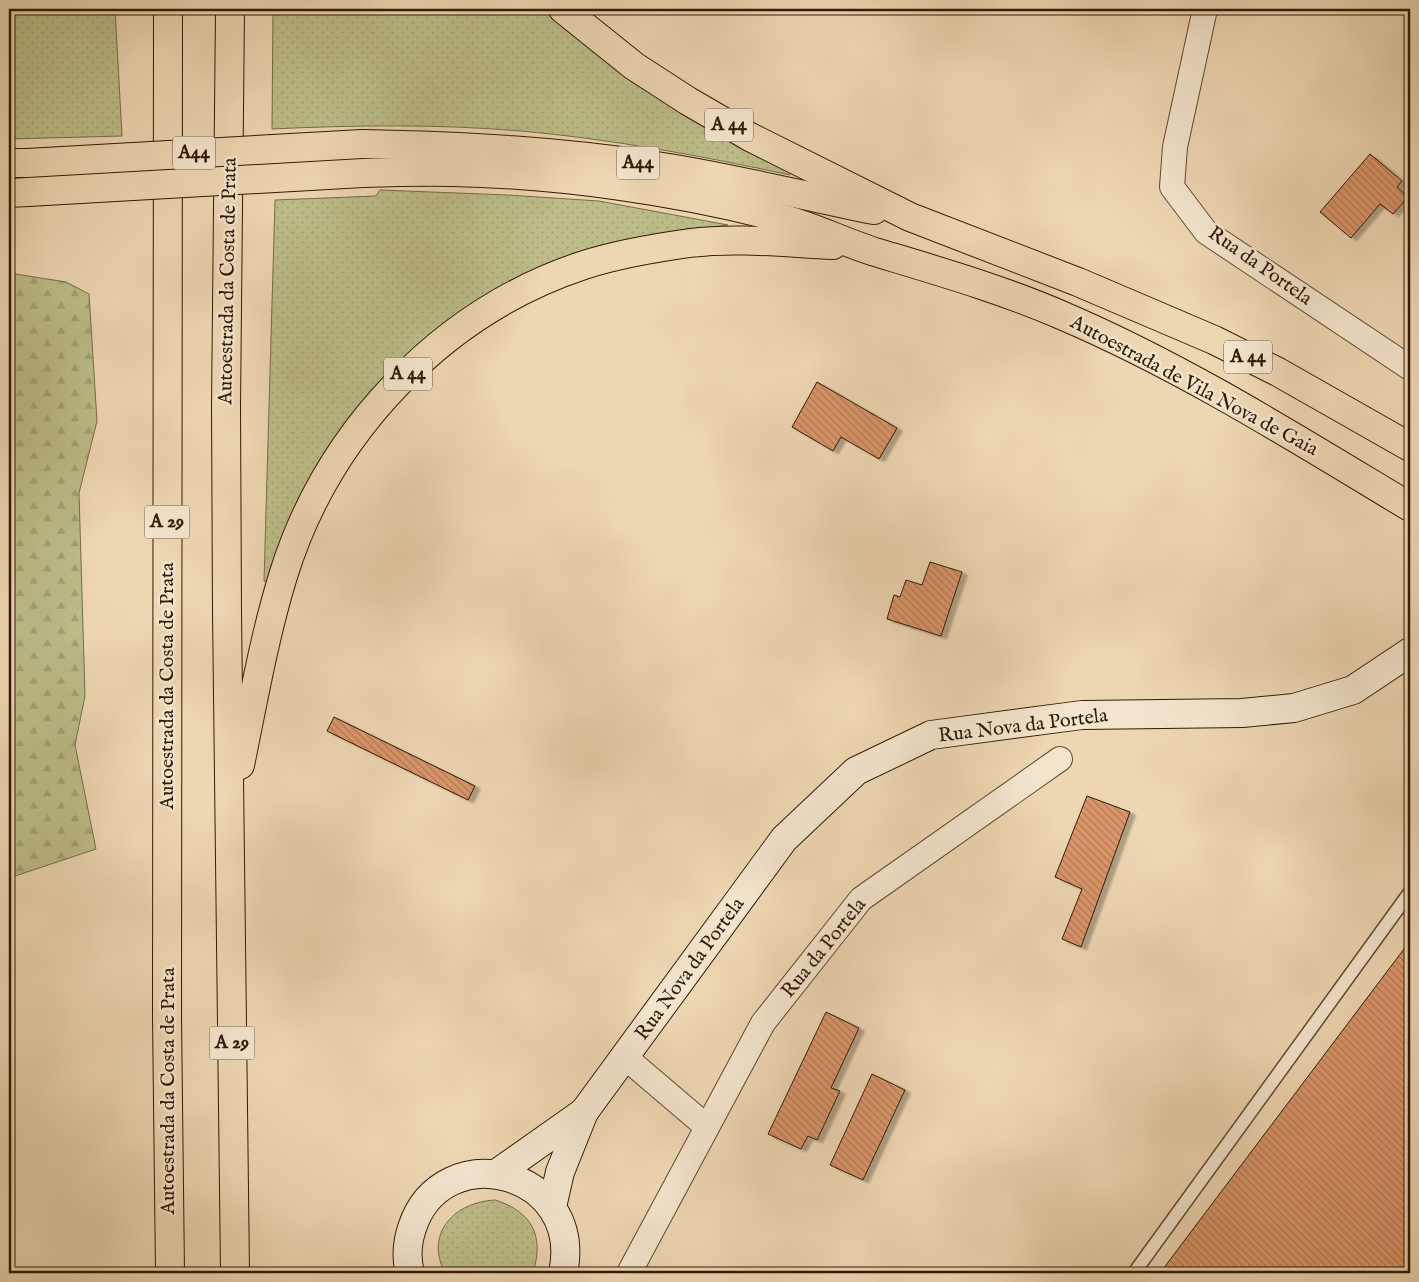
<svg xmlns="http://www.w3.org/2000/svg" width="1419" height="1282" font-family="'IM FELL English',serif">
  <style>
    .green { fill: url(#green-dots); stroke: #766c46 }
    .forest { fill: url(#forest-firs); stroke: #766c46 }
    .building { fill: url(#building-back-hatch); stroke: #301b04; filter: url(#shadow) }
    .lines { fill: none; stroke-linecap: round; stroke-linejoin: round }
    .lane-casing { stroke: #5f4a30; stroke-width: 15 }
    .street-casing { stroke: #5f4a30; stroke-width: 26 }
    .secondary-casing { stroke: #301b04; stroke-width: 30 }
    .highway-casing { stroke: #301b04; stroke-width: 30 }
    .lane { stroke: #f3e4cd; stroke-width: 12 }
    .street { stroke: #f3e4cd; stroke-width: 24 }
    .secondary { stroke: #f3e4cd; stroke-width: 28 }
    .highway { stroke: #edd6b2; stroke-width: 28 }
    .highway-bridge-casing { stroke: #301b04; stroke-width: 30; stroke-linecap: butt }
    .highway-bridge { stroke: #edd6b2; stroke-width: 28 }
    .labels { text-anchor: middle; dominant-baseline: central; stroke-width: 5; stroke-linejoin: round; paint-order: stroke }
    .shield { fill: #f3e4cd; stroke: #6a5740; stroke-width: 1 }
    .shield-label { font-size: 19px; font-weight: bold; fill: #301b04 }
    .street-label { font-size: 20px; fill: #301b04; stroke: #f3e4cd }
  </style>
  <defs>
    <pattern id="green-dots" width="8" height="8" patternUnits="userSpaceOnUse" patternTransform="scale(1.25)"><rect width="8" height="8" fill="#bcbd89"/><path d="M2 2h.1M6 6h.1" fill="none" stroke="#a2a275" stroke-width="1.8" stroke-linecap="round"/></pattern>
    <pattern id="forest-firs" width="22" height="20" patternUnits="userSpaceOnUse" patternTransform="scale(1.25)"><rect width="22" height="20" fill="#bcbd89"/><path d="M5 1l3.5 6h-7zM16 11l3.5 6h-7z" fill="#a2a275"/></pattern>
    <pattern id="building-back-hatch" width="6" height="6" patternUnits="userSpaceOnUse" patternTransform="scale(1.25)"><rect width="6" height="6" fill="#db966a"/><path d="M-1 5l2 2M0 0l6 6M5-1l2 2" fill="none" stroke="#b27a55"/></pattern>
    <filter id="shadow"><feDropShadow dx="5.5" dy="3" stdDeviation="1" flood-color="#0004"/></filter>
  </defs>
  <rect width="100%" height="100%" fill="#edd6b2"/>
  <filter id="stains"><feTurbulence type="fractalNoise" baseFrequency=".004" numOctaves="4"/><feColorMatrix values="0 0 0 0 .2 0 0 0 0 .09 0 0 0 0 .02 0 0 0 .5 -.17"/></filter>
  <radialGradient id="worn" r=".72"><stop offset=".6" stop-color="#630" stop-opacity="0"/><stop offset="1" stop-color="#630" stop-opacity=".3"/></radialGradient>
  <g class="green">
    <path d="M9,9h106l7,127 -113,3z"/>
    <path d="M273,9h271l54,46 65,45 129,70 -2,5c-88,-19 -179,-36 -269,-44 -82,-7 -166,-6 -249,-2z"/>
    <path d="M380,190l128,5 91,6 129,24 -95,14 -241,134 -122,209 -6,-1 11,-381 101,-4z"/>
    <path d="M495,1200c36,11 50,36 38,72l-88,1c-21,-40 10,-71 50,-73z"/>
  </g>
  <path class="forest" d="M9,273l57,9 23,12 8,127 -18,72 6,203 -10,49 21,104 -87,29z"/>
  <g class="building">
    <path d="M1370,154l32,27 -5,6 11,10 -15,17 -13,-10 -29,34 -31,-26z"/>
    <path d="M817,382l80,46 -18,31 -38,-22 -8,14 -41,-24z"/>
    <path d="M930,562l32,10 -21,64 -54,-17 7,-24 6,2 6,-17 16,5z"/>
    <path d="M334,717l141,69 -7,14 -141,-69z"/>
    <path d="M1087,796l43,16 -49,135 -19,-8 20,-50 -27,-12z"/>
    <path d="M1410,941v332h-250z"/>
    <path d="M826,1012l33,16 -28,60 9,3 -23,49 -9,-4 -7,13 -33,-15z"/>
    <path d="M872,1074l33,16 -42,90 -33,-15z"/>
  </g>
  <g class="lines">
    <g class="lane-casing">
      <path id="lane" d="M1134,1273l276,-381"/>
    </g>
    <g class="street-casing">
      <g id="street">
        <path d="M1205,9l-30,138 -3,40 34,45 204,136"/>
        <path d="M626,1058l81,69"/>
        <path d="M629,1273l134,-250 98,-124 199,-140"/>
      </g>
    </g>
    <g class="secondary-casing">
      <g id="secondary">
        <path d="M496,1174l88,-62"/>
        <path d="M552,1207l8,-35 24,-60 200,-273 72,-68 75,-36 151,-20 160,-2 52,-5 59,-18 57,-38"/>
        <path d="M410,1273c-4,-15 -3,-30 2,-45 30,-93 173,-58 151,45"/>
      </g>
    </g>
    <g class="highway-casing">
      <g id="highway">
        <path d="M168,9l-1,1008 3,256"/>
        <path d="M230,9l-4,398 1,204 8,662"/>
        <path d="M563,9l71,57 54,35 62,36 160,80 168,65 136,58 64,32 132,75"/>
        <path d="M362,144c102,2 200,7 301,23 71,11 141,29 211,43"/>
        <path d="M9,163h18"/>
        <path d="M363,173c30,-1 60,-2 90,-1 104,2 227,19 327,46 33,8 63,24 95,34 63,19 126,37 186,63 122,52 236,124 349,192"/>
        <path d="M9,193l19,-1"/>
        <path d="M240,765c13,-63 24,-127 43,-189 44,-143 158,-264 301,-311 34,-11 70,-17 106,-22 47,-6 96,0 143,2"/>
      </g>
    </g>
    <use href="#lane" class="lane"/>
    <use href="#street" class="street"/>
    <use href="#secondary" class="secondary"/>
    <use href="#highway" class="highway"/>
    <g class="highway-bridge-casing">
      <g id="highway-bridge">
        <path d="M27,163l335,-19"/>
        <path d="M28,192l335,-19"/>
      </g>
    </g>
    <use href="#highway-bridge" class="highway-bridge"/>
  </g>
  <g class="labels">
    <g class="shield">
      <rect x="705" y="108.5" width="48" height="33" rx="4"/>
      <rect x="173" y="136.5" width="42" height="33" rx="4"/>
      <rect x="617" y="146.5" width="42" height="33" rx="4"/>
      <rect x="1224" y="340.5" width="48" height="33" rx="4"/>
      <rect x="384" y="357.5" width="48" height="33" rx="4"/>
      <rect x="144.5" y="505.5" width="45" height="33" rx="4"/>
      <rect x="209.5" y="1026.5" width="45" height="33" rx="4"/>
    </g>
    <g class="shield-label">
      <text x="729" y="125">A 44</text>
      <text x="194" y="153">A44</text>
      <text x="638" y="163">A44</text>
      <text x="1248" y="357">A 44</text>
      <text x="408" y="374">A 44</text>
      <text x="167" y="522">A 29</text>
      <text x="232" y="1043">A 29</text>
    </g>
    <g class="street-label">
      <text transform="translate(1260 266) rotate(35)">Rua da Portela</text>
      <text transform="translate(228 281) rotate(-89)">Autoestrada da Costa de Prata</text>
      <text transform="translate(1194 386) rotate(28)">Autoestrada de Vila Nova de Gaia</text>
      <text transform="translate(167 686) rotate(-90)">Autoestrada da Costa de Prata</text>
      <text transform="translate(1023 726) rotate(-7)">Rua Nova da Portela</text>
      <text transform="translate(824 948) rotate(-51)">Rua da Portela</text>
      <text transform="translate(690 969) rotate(-54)">Rua Nova da Portela</text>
      <text transform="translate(168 1091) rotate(-90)">Autoestrada da Costa de Prata</text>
    </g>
  </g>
  <rect width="1419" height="1282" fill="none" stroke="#edd6b2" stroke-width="30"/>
  <rect x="10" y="10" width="1399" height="1262" fill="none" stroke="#301b04" stroke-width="2.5"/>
  <rect x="15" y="15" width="1389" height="1252" fill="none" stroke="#301b04"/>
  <rect width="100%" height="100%" filter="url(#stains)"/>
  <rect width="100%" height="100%" fill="url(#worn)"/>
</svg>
